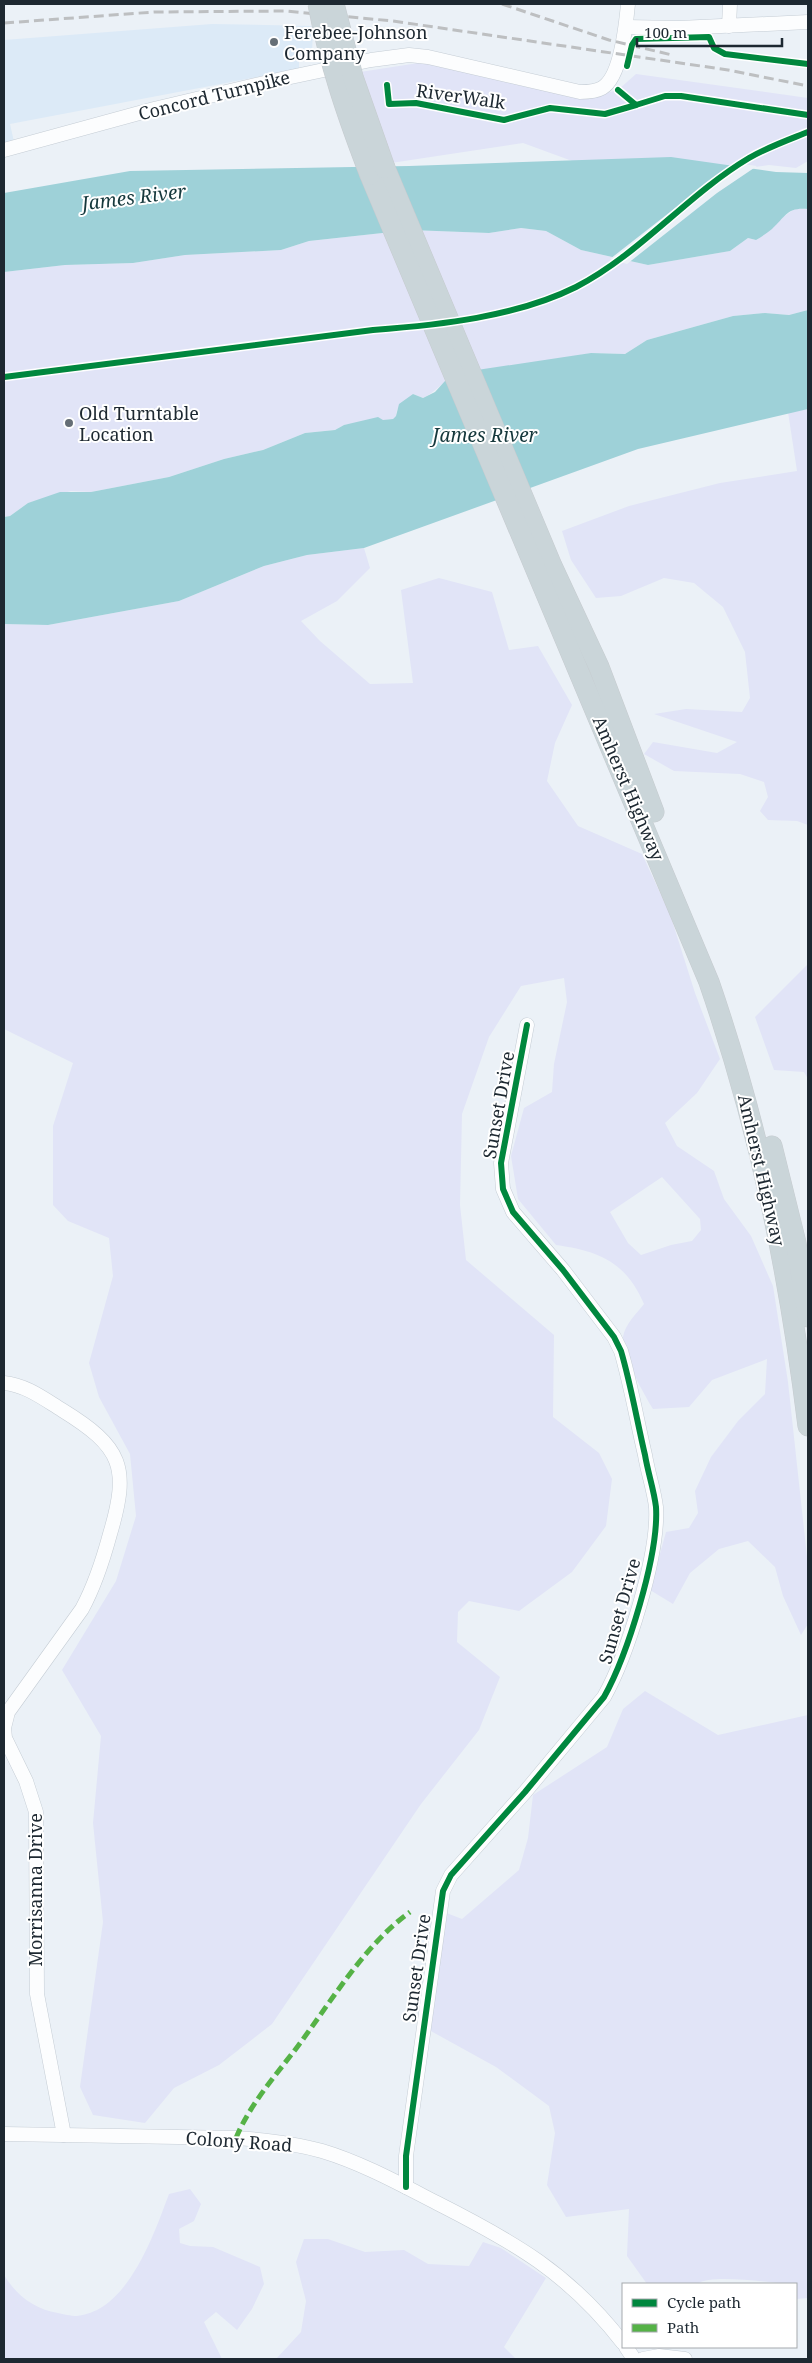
<svg xmlns="http://www.w3.org/2000/svg" width="812" height="2363" font-family="'Noto Serif',serif">
  <style>
    .built { fill: #dceaf7 }
    .green { fill: #e1e4f7; fill-rule: evenodd }
    .water { fill: #9ed1d8 }
    .pier { fill: #ebf1f7 }
    .lines { fill: none; stroke-linecap: round; stroke-linejoin: round }
    .minor-casing { stroke: #c5cdd5; stroke-width: 15 }
    .highway-casing { stroke: #c6cbcf; stroke-width: 21 }
    .minor { stroke: #fcfdfe; stroke-width: 14 }
    .highway { stroke: #cad5d9; stroke-width: 20 }
    .rail { stroke: #bdbfc1; stroke-width: 3; stroke-dasharray: 10 5; stroke-linecap: butt }
    .highway-bridge-casing { stroke: #c6cbcf; stroke-width: 21; stroke-linecap: butt }
    .highway-bridge { stroke: #cad5d9; stroke-width: 20 }
    .quiet { stroke: #55b246; stroke-width: 5; stroke-dasharray: 10 5; stroke-linecap: butt }
    .cycleway-casing { stroke: #fff; stroke-width: 9 }
    .cycleway { stroke: #00873e; stroke-width: 6 }
    .poi-dot { fill: #656e76; stroke: #fff; stroke-width: 2 }
    .labels { text-anchor: middle; dominant-baseline: central; stroke-width: 4; stroke-linejoin: round; paint-order: stroke }
    .poi-label { font-size: 18px; fill: #1d2831; stroke: #fff; text-anchor: start }
    .street-label { font-size: 18px; fill: #1d2831; stroke: #fff }
    .water-label { font-size: 19px; font-style: italic; fill: #15383c; stroke: #fff }
  </style>
  <rect width="100%" height="100%" fill="#ebf1f7"/>
  <path class="built" d="M212,24l101,2 -1,29 -13,1v13l-289,55 4,18 -10,1v-103z"/>
  <g class="green">
    <path d="M425,62l166,35 27,-7 18,-16 172,24v63l-12,7 -27,-3 -79,11 -85,-3 -82,-30 -132,20 -31,-91z"/>
    <path d="M797,208l11,1v101l-19,5 -24,-2 -32,3 -86,24 -22,14 -34,-1 -139,26c-11,3 -17,14 -29,19l-10,-4 -16,16 -1,6 -3,3 -49,6 -9,5 -30,3 -42,17 -39,9 -55,18 -78,15 -20,-1 -43,12 -18,13 -6,1v-245l61,-7 68,-2 52,-8 96,-5 28,-9 101,-11 79,3 32,-5 25,3 35,19 67,15 82,-14 18,-13 8,2c15,-10 25,-24 41,-32z"/>
    <path d="M808,409v416l-11,-4 -29,-1 -8,-9 8,-14 -4,-15 -24,-8 -66,-3 -30,-17 9,-12 64,11 20,-11 -83,-28 32,-5 56,3 8,-14 -5,-46 -22,-45 -29,-24 -30,-5 -43,18 -25,2 -25,-38 -9,-29 67,-25 91,-23 77,-12 -9,-59z"/>
    <path d="M364,548l6,20 -33,33 -36,20 19,20 50,43 43,-1 -12,-93 38,-12 53,14 17,58 29,-4 34,59 -17,38 -8,38 31,45 64,28 28,60 25,79 25,66 -23,34 -32,30 12,23 37,25 10,28 27,37 22,50 15,96 20,184v58l-7,11 -18,-39 -8,-29 -27,-26 -29,8 -29,24 -17,31 -23,-14 16,-58 23,-4 9,-15 -3,-22 16,-34 27,-36 27,-27 2,-35 -55,21 -23,27 -36,2c-9,-15 -32,-55 -30,-72 2,-13 14,-24 21,-33 -18,-42 -45,-53 -88,-59l-38,-46 -7,-43 13,-48 28,-16 2,-28 13,-62 -3,-24 -43,8 -32,51 -27,77 -2,91 6,55 88,75 -1,82 46,36 13,26 -6,47 -34,46 -53,39 -50,-10 -11,11 -1,30 43,35 -21,53 -58,74 -149,220 -53,41 -45,23 -29,35 -52,-8 -13,-28 23,-165 -10,-99 8,-87 -39,-66 54,-89 20,-65 -6,-62 -31,-57 -10,-34 24,-87 -4,-38 -41,-17 -15,-16v-79l20,-63 -69,-34v-405l44,1 131,-24 85,-35 43,-11zM662,1177l38,42 1,11 -9,11 -21,4 -30,10 -13,-12 -18,-31z"/>
    <path d="M808,964v115l-4,-7 -30,-2 -19,-53z"/>
    <path d="M645,1691l73,44 90,-20v583l-12,1v-15c-22,0 -83,-11 -99,0h-50l-20,-28 2,-47 -63,8 -19,-32 8,-52 -6,-27 -53,-39 -67,-37 15,-118 18,7 57,-49 9,-32 5,-43 74,-48 16,-38z"/>
    <path d="M190,2189l11,15 -7,17 -15,8 1,14 10,3 23,1 47,20 4,17 -12,25 -15,21 -21,-18 -12,10 18,37h-218v-84c12,20 30,34 54,38 5,1 13,3 19,3 51,-5 77,-82 92,-122z"/>
    <path d="M304,2239h24l37,13 39,-2 24,14 41,2 14,-24 18,6 45,30 -42,69 12,12h-240l25,-27 5,-31 -10,-39z"/>
  </g>
  <g class="water">
    <path d="M671,157l105,15 32,1v36c-21,-2 -22,7 -36,20 -5,4 -11,8 -16,11l-8,-2 -18,13 -82,14 -67,-15 -35,-19 -25,-3 -32,5 -79,-3 -101,11 -28,9 -96,5 -52,8 -68,2 -61,7v-79l126,-22 279,-5z"/>
    <path d="M808,310v99l-170,40 -274,99 -57,7 -43,11 -85,35 -131,24 -44,-1v-107l6,-1 18,-13 32,-11h31l78,-15 55,-18 39,-9 42,-17 30,-3 9,-5 34,-8 5,3 10,-1 3,-3 3,-12 14,-10 10,4 12,-6 10,-11 32,-11 114,-17 34,1 22,-14 86,-24 32,-3 24,2z"/>
  </g>
  <path class="pier" d="M735,163l22,3 -40,27 -90,71 -17,-5 92,-72z"/>
  <g class="lines">
    <g class="minor-casing">
      <g id="minor">
        <path d="M729,26l1,-22"/>
        <path d="M626,27l53,1 129,-6"/>
        <path d="M4,150l150,-41 132,-31 85,-18 38,-5 19,2 152,35c7,0 15,0 22,-4 19,-11 24,-63 26,-84"/>
        <path d="M4,1383c22,2 40,16 58,27 60,37 68,57 48,124 -7,26 -15,51 -28,75l-74,103 -4,16 1,10 21,43 10,31 1,182 27,141"/>
        <path d="M4,2134l232,4c29,2 58,5 86,13 40,12 78,33 115,52 77,39 132,70 186,140"/>
        <path d="M406,2187v-31l37,-265 8,-16 74,-83 79,-95c23,-41 55,-142 52,-190 -2,-17 -8,-34 -11,-52 -8,-34 -14,-70 -24,-104l-7,-14 -51,-67 -50,-58 -10,-23 -2,-26 26,-138"/>
        <path d="M626,2347l8,12"/>
        <path d="M643,2359l16,-3 26,3"/>
      </g>
    </g>
    <g class="highway-casing">
      <g id="highway">
        <path d="M385,168l167,398 47,101 55,145"/>
        <path d="M370,175l339,807c51,148 80,290 99,444"/>
        <path d="M772,1146l24,97 12,74"/>
      </g>
    </g>
    <use href="#minor" class="minor"/>
    <use href="#highway" class="highway"/>
    <g class="rail">
      <path d="M502,4l107,36 63,15"/>
      <path d="M4,23l150,-11 131,-1 108,10 335,49 80,16"/>
    </g>
    <g class="highway-bridge-casing">
      <g id="highway-bridge">
        <path d="M318,4c11,59 30,114 52,171"/>
        <path d="M334,4l19,73 32,91"/>
      </g>
    </g>
    <use href="#highway-bridge" class="highway-bridge"/>
    <path class="quiet" d="M236,2138c14,-34 40,-63 62,-92 32,-43 68,-103 112,-134"/>
    <g class="cycleway-casing">
      <g id="cycleway">
        <path d="M627,66l5,-21 4,-6 73,-2 5,11 11,6 83,10"/>
        <path d="M387,85l2,19 27,-1 88,17 46,-12 55,6 31,-9"/>
        <path d="M618,90l18,15 29,-9h16l127,19"/>
        <path d="M4,377l369,-47c66,-5 143,-13 203,-43 64,-33 111,-92 173,-129 19,-11 39,-18 59,-26"/>
        <path d="M406,2187v-31l37,-265 8,-16 74,-83 79,-95c23,-41 55,-142 52,-190 -2,-17 -8,-34 -11,-52 -8,-34 -14,-70 -24,-104l-7,-14 -51,-67 -50,-58 -10,-23 -2,-26 26,-138"/>
      </g>
    </g>
    <use href="#cycleway" class="cycleway"/>
  </g>
  <g class="poi-dot">
    <circle cx="274" cy="42" r="5"/>
    <circle cx="69" cy="423" r="5"/>
  </g>
  <g class="labels">
    <g class="poi-label">
      <text x="284" y="32">Ferebee-Johnson<tspan x="284" dy="21">Company</tspan></text>
      <text x="79" y="413">Old Turntable<tspan x="79" dy="21">Location</tspan></text>
    </g>
    <g class="street-label">
      <text transform="translate(214 95) rotate(-14)">Concord Turnpike</text>
      <text transform="translate(461 96) rotate(8)">RiverWalk</text>
      <text transform="translate(629 788) rotate(67)">Amherst Highway</text>
      <text transform="translate(498 1105) rotate(-80)">Sunset Drive</text>
      <text transform="translate(762 1170) rotate(77)">Amherst Highway</text>
      <text transform="translate(619 1611) rotate(-74)">Sunset Drive</text>
      <text transform="translate(35 1890) rotate(-90)">Morrisanna Drive</text>
      <text transform="translate(416 1968) rotate(-82)">Sunset Drive</text>
      <text transform="translate(239 2141) rotate(4)">Colony Road</text>
    </g>
    <g class="water-label">
      <text transform="translate(134 197) rotate(-7)">James River</text>
      <text x="485" y="435">James River</text>
    </g>
  </g>
  <rect width="812" height="2363" fill="none" stroke="#1d2831" stroke-width="10"/>
  <rect x="622" y="2283" width="175" height="65" fill="#ffffff" stroke="#a5a9ad"/>
  <rect x="632" y="2299" width="25" height="8" fill="#00873e" stroke="#a5a9ad"/>
  <text x="667" y="2308" font-size="15" fill="#1d2831">Cycle path</text>
  <rect x="632" y="2324" width="25" height="8" fill="#55b246" stroke="#a5a9ad"/>
  <text x="667" y="2333" font-size="15" fill="#1d2831">Path</text>
  <path d="M637 38v8h145v-8" fill="none" stroke="#1d2831" stroke-width="2.5"/>
  <text x="644" y="38" font-size="15" fill="#1d2831" stroke="#ffffff" stroke-width="4" paint-order="stroke">100 m</text>
</svg>
